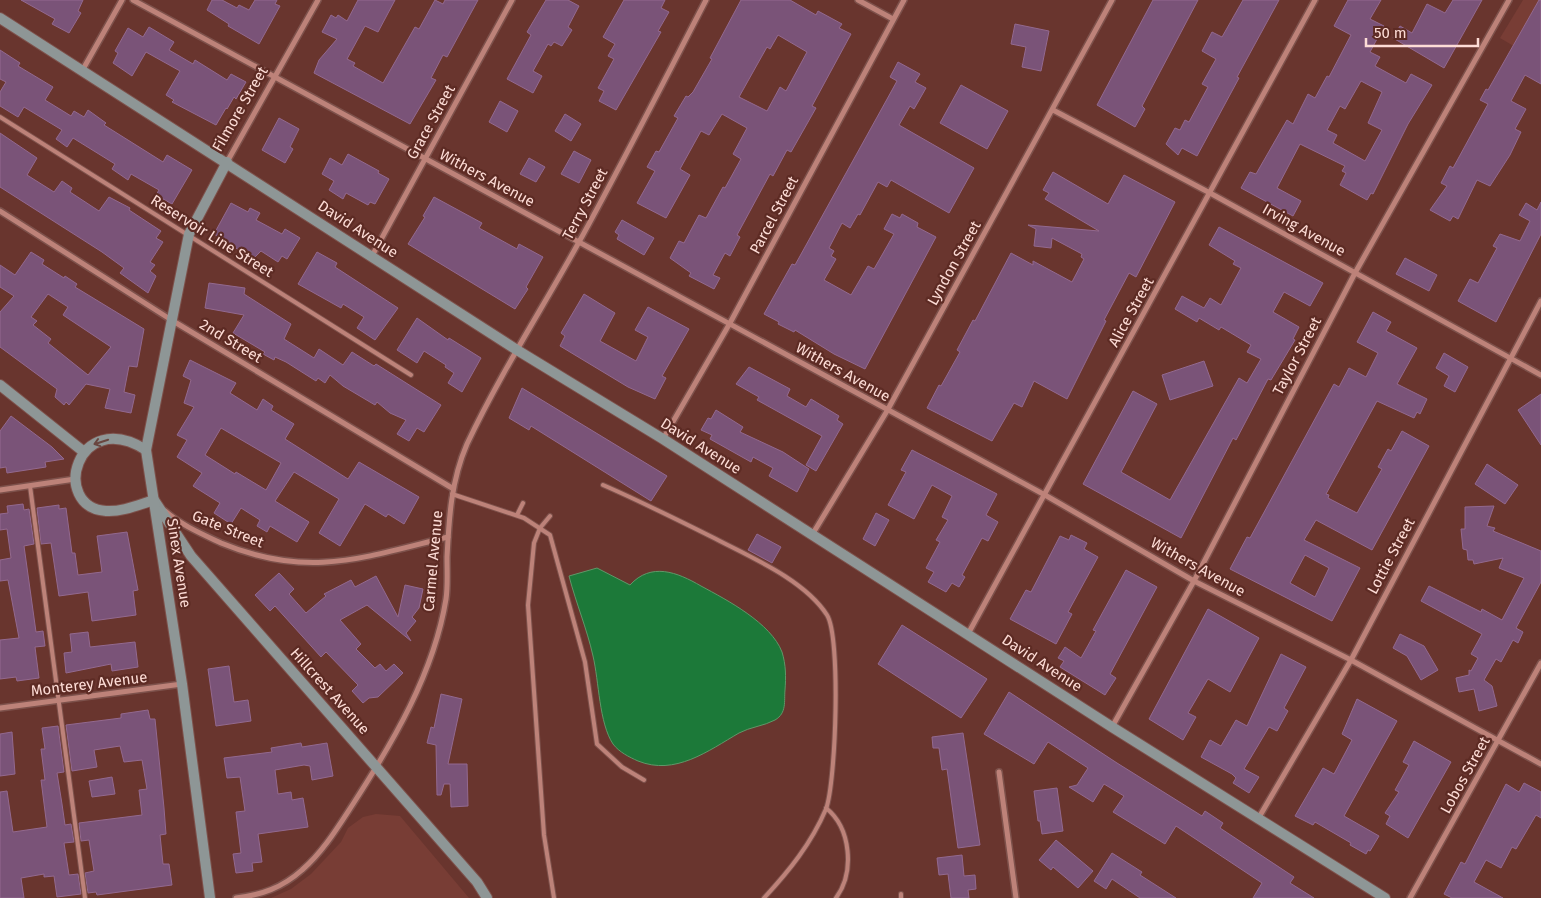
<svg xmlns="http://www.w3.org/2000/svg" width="1541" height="898" font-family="'Fira Sans',sans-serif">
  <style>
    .built { fill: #783d35 }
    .water { fill: #1c7939; stroke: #609768 }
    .building { fill: #7a5378; stroke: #93698f; fill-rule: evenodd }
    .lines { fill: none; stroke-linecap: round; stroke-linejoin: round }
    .lane-casing { stroke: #7d514b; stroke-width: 6 }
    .street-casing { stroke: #7d514b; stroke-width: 8 }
    .secondary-casing { stroke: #7d514b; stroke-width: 12 }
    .lane { stroke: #bd8279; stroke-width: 4 }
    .street { stroke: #bd8279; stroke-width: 5 }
    .secondary { stroke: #8e9696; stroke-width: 10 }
    .oneway { stroke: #694640 }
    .labels { text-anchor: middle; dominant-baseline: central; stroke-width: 4.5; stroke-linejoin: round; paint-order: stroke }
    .street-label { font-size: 15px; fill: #fddcd6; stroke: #5d2b24 }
  </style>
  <rect width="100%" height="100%" fill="#69352e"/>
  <g class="built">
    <path d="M1523,0h18v62l-41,-24z"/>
    <path d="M376,814l24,2 69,82h-198l20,-9 20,-15 30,-32 7,-14 15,-11z"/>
  </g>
  <path class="water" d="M597,568l33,17c21,-23 47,-13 71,1 26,14 70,37 81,66 4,13 4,25 3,38 -1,11 2,23 -10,30 -11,6 -25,7 -36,13 -31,18 -64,43 -101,28 -9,-4 -19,-9 -25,-17 -14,-21 -14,-63 -20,-88 -6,-27 -17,-53 -24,-80z"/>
  <g class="building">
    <path d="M21,0h62l-5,11 3,2 -12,20 -17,-9 3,-5z"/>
    <path d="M212,0h10l15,8 2,-3 10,5 6,-10h22l-2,4 5,2 -21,38 -31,-18 1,-2 -22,-14z"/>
    <path d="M358,0h37l-17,32 -13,-6 -18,33 8,4 -2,3 30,17 32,-56 4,2 16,-29 8,4 2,-4h33l-31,57 -4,-2 -12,23 5,2 -26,44 -96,-51 5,-13 18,-21 -15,-7 9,-17 5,3 2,-3 9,6z"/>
    <path d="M546,0h22l11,6 -11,21 4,3 -10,16 -8,-4 -3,4 -3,-2 -15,27 9,5 -9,17 -26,-14 24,-44 -4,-3z"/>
    <path d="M624,0h41l-4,8 8,4 -11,19 3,1 -45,78 -17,-9 5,-10 -6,-3 16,-29 -6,-3 7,-12 -12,-7z"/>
    <path d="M741,0h49l26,15 2,-4 24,13 -3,4 12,6 -39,72 4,2 -25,44 -4,-2 -14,26 -3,-2 -33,61 3,2 -10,19 -5,-3 -12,22 7,3 -6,11 -25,-13 2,-3 -21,-15 9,-17 5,2 15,-28 7,3 17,-31 2,1 16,-29 -8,-5 14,-26 -25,-14 -13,21 -8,-4 -21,38 10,6 -24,43 -29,-15 18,-32 -8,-4 9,-16 3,1 19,-34 -4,-2 12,-20 2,1 5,-5 19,-33 -2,-1zM778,35l29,17 -21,39 -6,-4 -13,24 -28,-14 28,-50 3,2z"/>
    <path d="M1153,0h45l-56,106 3,3 -10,18 -38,-22z"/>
    <path d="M1243,0h36l-42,77 2,1 -42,78 -15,-8 -4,7 -12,-11 9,-16 5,2 5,-10 4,2 19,-35 -6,-3 14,-25 -14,-8 10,-19 10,5z"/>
    <path d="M1348,0h33l-11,19 14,7 -14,26 10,5 -5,9 31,17 5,-9 21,11 -24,39 -35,70 -2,-1 -4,7 -27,-15 6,-12 -4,-2 3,-5 -45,-22 -23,44 24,13 -8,15 -52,-28 9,-16 6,2 31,-54 6,4 15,-30 7,4 12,-22 2,1 22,-42 -17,-9zM1361,81l21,11 -14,31 14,7 -17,31 -32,-18 4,-8 -10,-5 13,-24 5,3z"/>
    <path d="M1453,0h29l-38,68 -51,-30 7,-12 12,7 15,-29 18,9z"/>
    <path d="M1539,0h2v84l-16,-9 -14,26 15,8 -11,20 6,3 -11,23 -20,31 -13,-6 -19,39 -5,-3 -3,5 -20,-11 17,-24 -6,-3 9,-17 3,2 35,-64 -8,-4 6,-11 2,1z"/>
    <path d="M1015,24l34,7 -8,40 -19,-4 4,-20 -15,-3z"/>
    <path d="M149,27l25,15 -5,8 24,14 2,-4 32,20 4,-6 15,8 -10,17 -2,-2 -7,12 -1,-1 -10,17 -44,-23 2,-2 -8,-5 14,-24 -34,-19 -14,24 -19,-13 5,-10 -3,-2 13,-23 15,9z"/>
    <path d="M0,50l20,13 -2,3 35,21 -8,13 26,16 3,-5 10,6 4,-7 18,13 -2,2 59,37 4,-7 25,15 -20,34 -16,-9 3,-5 -28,-16 -3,6 -16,-11 3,-5 -42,-26 -6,9 -11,-8 6,-9 -38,-23 -6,10 -18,-11v-14l6,-10 -6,-3z"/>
    <path d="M898,62l22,12 -5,8 11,6 -12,21 -4,-3 -11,19 75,43 -25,45 -58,-33 -4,7 -9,-5 -18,33 -2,-1 -8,14 -8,-5 -13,25 5,3 -3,5 5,3 -12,21 27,15 17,-29 6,3 20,-35 -10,-5 8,-15 8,4 2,-4 16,9 -1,4 19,10 -71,132 -31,-15 -39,-24 -1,2 -16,-8 1,-2 -15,-8 28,-50 3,1 91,-164 11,-20 -7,-4z"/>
    <path d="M961,85l47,26 -21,38 -47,-26z"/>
    <path d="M500,101l18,10 -11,21 -18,-10z"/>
    <path d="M565,114l16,10 -10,17 -16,-10z"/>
    <path d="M279,118l20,11 -9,18 3,2 -8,14 -23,-13z"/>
    <path d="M0,133l37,25 -10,17 27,17 8,-11 10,7 -2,4 29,19 10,-14 21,11 -1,2 32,21 -5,7 7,4 -13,20 5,3 -5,6 6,5 -8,17 -28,-20 4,-5 -22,-16 -102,-65z"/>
    <path d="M574,151l17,9 -12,23 -18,-9z"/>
    <path d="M348,154l31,17 -1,2 11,6 -14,25 -5,-2 -2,3 -22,-12 -3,6 -14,-9 5,-9 -12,-7 8,-16 12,7z"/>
    <path d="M529,158l16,9 -9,15 -16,-8z"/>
    <path d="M1053,172l55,32 16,-29 51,27 -39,75 -7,-4 -25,47 2,1 -39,78 -33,-18 -12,26 -8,-4 -22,38 -65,-33 12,-23 2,1 19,-34 -3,-2 16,-30 2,1 36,-68 22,12v-4l39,21 12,-23 -3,-2 1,-3 -30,-16 -1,10 -17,-2 2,-17 -8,-4 71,6 -54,-32 4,-6 -6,-3z"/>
    <path d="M434,197l48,26 -3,5 38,21 2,-5 24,13 -17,30 2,2 -13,20 -107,-65 17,-27 -2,-1z"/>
    <path d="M1541,202v32l-45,88 -38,-21 12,-22 8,4 19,-35 -4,-2 7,-12 20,7 10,-20 -11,-6 7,-12 11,7z"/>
    <path d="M231,203l17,9 2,-4 10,5 -4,7 26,14 3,-5 15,9 -13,21 -5,-3 -4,6 -17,-11 -8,8 -39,-25z"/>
    <path d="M622,220l32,18 -10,17 -27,-16 2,-4 -4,-3z"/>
    <path d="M1219,227l104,56 -13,23 -26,-14 -11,20 26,15 -6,12 2,1 -24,40 -3,-1 -32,61 -3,-2 -52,100 -98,-54 50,-93 24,13 -36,68 49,28 69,-122 8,5 14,-24 -14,-7 4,-7 -30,-18 -2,3 -20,-12 -2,4 -22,-13 7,-13 22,12 6,-10 11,7 20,-37 -8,-4 2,-3 -26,-16z"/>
    <path d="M31,252l13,8 -2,4 22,14 1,-2 12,8 -2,3 69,42 -7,38 -8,-1 -5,26 11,3 -4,18 -26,-5 5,-19 -24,-5 -17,21 -3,-3 -2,3 -9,-8 2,-8 -57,-42v-35l14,-16 -14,-9v-22l15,10zM48,294l20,13 -5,8 48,32 -23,28 -40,-32 3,-4 -18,-14 4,-4 -6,-4z"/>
    <path d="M317,252l20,11 -2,4 63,41 -23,32 -18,-12 7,-11 -21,-13 -2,4 -43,-24z"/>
    <path d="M1405,258l32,17 -8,16 -33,-17z"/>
    <path d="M209,283l36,5 -1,6 47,30 -7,15 30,19 5,-9 24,16 9,-13 22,14 2,-2 65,41 -17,27 -7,-4 -8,13 -12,-7 9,-14 -16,-7 -13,-11 -2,3 -32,-19 -13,-11 -5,8 -7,-5 -2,3 -30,-19 -11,-5 -1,3 -11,-6 2,-2 -32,-19 11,-18 -39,-7z"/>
    <path d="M584,294l31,19 -15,28 36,20 12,-24 -13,-7 13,-23 41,22 -27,47 4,2 -11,21 -27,-12 -68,-41 5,-10 -4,-3z"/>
    <path d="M1373,312l18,10 -5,9 31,17 -20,36 30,15 -7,15 -3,-2 -3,6 -37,-17 -51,93 3,1 -1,3 29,15 25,-44 -4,-2 10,-18 3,2 11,-20 27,15 -57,104 -56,-30 -12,20 56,28 -28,53 -102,-52 17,-32 3,1 84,-154 5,3 10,-19 17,9 12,-24 -21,-11zM1305,555l24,13 -14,29 -25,-14z"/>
    <path d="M417,318l31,22 1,-2 32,20 -19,34 -14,-9 6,-10 -9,-6 1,-2 -22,-14 -7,12 -20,-13z"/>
    <path d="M1444,353l24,14 -13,25 -11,-6 5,-10 -13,-8z"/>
    <path d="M190,360l46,23 -6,10 27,17 6,-11 10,7 -2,4 23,14 -9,15 63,40 11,-17 60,35 -15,27 -16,-10 -2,3 -21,-13 -25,42 -21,-13 20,-34 -45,-27 -19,29 34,21 -12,20 -27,-16 -3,6 -10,-6 3,-6 -19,-12 -10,16 -17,-11 6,-10 -27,-17 9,-13 -25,-16 10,-17 -10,-5 17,-28 -10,-4 7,-23 -8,-4zM221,428l60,35 -15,27 -30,-18 -1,2 -30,-19z"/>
    <path d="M1204,361l9,25 -43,14 -8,-25z"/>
    <path d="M749,367l41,22 -3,7 19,11 5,-8 28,17 -2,4 6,4 -27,47 -10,-6 16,-29 -65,-36 2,-3 -23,-13z"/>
    <path d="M522,388l145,88 -16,25 -120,-75 -2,4 -20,-12z"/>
    <path d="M1541,394v51l-23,-35z"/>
    <path d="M716,410l27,17 -3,5 43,20 26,17 -12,23 -28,-16 4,-8 -20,-11 -2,5 -41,-23 2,-4 -11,-5 7,-12 3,1z"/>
    <path d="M11,416l41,31 12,12 -19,3 1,5 -39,6 -1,-6 -6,1v-37z"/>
    <path d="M912,450l85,44 -11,21 12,7 -10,19 -6,-3 -20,37 3,2 -6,10 -7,-4 -6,9 -18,-10 6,-10 -8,-4 14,-26 -4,-2 12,-20 -6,-3 10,-21 -20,-11 -18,34 -26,-14 18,-33 -5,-2z"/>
    <path d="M1487,464l31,21 -13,19 -30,-20z"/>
    <path d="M23,504l1,6 5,-1 5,35 -10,2 12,86 7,-1 2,15 -10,1 4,31 -22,3 -1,-4 -16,2v-39l19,-2 -11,-58 -8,1v-21l11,-2 -4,-29 -7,1v-16l8,-1 -1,-7z"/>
    <path d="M59,505v4l7,-1 6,45h3l3,22 24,-3 -5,-36 30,-4 11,58 -5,1 3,24 -44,6 -4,-29 -29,4 -8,-53 -10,1 -4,-36z"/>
    <path d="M1494,506l-7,20 8,2 -2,3 48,20v31l-25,46 7,4 -5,11 -5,-3 -12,22 -5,-3 -12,21 8,6 5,20 -18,5 -5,-22 -15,3 -3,-14 13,-3v-5l2,1 7,-13 -7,-4 11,-20 -61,-33 8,-15 52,26 1,-3 20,11 22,-42 -25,-10 4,-10 -29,6 -1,-4h-5l-1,-10 -4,-1 -2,-20h4v-22z"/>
    <path d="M876,513l13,7 -14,26 -12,-7z"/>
    <path d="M757,534l24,13 -9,16 -24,-13z"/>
    <path d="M1071,535l16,8 -3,6 14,8 -30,55 4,2 -16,30 -46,-25 16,-29 5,2 29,-56 9,4z"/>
    <path d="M1126,570l31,17 -47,87 6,4 -11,17 -45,-28 4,-6 -6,-3 7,-11 16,11 15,-27 -3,-1z"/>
    <path d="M279,573l15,16 -5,5 17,19 20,-17 -2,-2 27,-14 4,7 21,-11 22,41 7,-32 18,4 -4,19 -7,9 4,4 -10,12 5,8 -44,-36 -27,15 21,24 -5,5 19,19 5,-4 6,7 8,-7 9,9 -25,24 -9,1 -6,5 -11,-12 6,-6 -32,-33 -5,5 -46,-51 -5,5 -15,-16z"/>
    <path d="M1208,609l51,29 -29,54 -22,-13 -20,34 8,4 -13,23 -34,-21z"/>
    <path d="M902,625l85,54 -26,39 -83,-54z"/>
    <path d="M88,632l2,15 45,-5 3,25 -26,4 -1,-7 -45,9 -2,-20 8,-1 -2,-18z"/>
    <path d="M1400,634l24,12 14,24 -17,10 -14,-24 -14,-8z"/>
    <path d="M1281,654l25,13 -22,41 4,3 -11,20 -8,-4 -25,42 15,8 -10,16 -16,-10 3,-5 -4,-4 -31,-17 9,-17 11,6 15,-26 11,6z"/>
    <path d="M229,666l5,36 14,-2 3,21 -35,5 -8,-57z"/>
    <path d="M1009,692l108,71 85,53 3,-5 18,12 -3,5 74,49 -4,6 24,15h-61l9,-15 -86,-57 -11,18 -52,-32 11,-16 -20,-12 -11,18 -24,-15 8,-2 11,-17 -40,-26 -14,22 -50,-30z"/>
    <path d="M441,694l21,5 -14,65h19l1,42 -17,1 -1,-23h-6l-3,11h-4l-1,-50 -9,-2 4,-16 3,1z"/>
    <path d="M1357,699l40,22 -53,95 35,20 -9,15 -2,-1 -2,4 -16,-9 1,-2 -36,-21 -2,3 -18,-9 28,-48 11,6 18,-34 -10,-6z"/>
    <path d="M148,710l2,9h5l9,89 2,26 -6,1 3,29h6l3,21 -75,10 -1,-3 -8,1 -3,-20 9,-2 -5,-31 -8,1 -2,-18 63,-8 -3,-25 8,-1 -5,-29 -18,2 -4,-16 -26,4 3,17 -25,4 -6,-46 55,-7v-4z"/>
    <path d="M58,726l6,46 -7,1 5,31 3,21 6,-1 3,18 -10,1 5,32 9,-1 3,20 -24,3 -3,-21 -10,1v-3l-23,4 3,20h-24v-106l7,-1 6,41 34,-5 -6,-47h4l-4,-31h4l-3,-21z"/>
    <path d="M12,732l3,42 -15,2v-42z"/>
    <path d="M963,733l17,112 -22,3 -11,-79 -5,1 -3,-22h-6l-1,-11z"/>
    <path d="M1414,741l37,21 -43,76 -22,-14 4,-8 -5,-3 14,-21 -4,-2 14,-25 -6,-3z"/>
    <path d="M301,743l1,4 25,-4 6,33 -21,4 -2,-14 -6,-1 -29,5 3,24 13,-2 1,8 11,-2 5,29 -50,7 4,28 -10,1 1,8 -17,2 -3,-19 8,-1 -5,-41 9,-1 -5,-34 -13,1 -3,-20 48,-6 -1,-4z"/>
    <path d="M112,777l3,17 -23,3 -3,-16z"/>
    <path d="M1524,783l17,9v26l-5,-3 -20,34 -4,-2 -11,21 -15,-8 -12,22 29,16h-51l-8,-4 17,-32 4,2 41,-80 13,8z"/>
    <path d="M1057,788l6,43 -21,3 -2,-13h-2l-4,-30z"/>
    <path d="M1056,840l37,31 -15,17 -25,-21 -2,3 -12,-10z"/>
    <path d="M1112,853l30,19 -2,3 36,23h-36l-28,-19 -6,10 -12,-8z"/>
    <path d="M962,855l2,21 11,-1 1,14 -8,1 1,8h-18l-3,-24 -9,1 -2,-17z"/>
  </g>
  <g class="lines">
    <g class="lane-casing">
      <g id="lane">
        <path d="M0,117l411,258"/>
        <path d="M603,485c37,16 73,34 109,52 36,19 92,42 115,78 14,22 9,167 -1,194 -15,35 -37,62 -62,89"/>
        <path d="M30,486l55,412"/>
        <path d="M452,494l72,24 26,17 35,127 12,82 25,23 22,13"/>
        <path d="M517,515l6,-12"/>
        <path d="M550,516l-10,12 -6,15 -6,62 16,230 10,63"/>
        <path d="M826,808c25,20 29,64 10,90"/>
        <path d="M901,894v4"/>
      </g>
    </g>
    <g class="street-casing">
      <g id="street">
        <path d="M133,0l912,495 149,86 157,79 190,104"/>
        <path d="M858,0l35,19"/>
        <path d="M82,71l40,-71"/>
        <path d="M1053,110l157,83 331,182"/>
        <path d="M227,162l91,-162"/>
        <path d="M0,211l173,110 279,167"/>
        <path d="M372,256l140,-256"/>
        <path d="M663,439l67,-116 174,-323"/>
        <path d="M0,490l75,-11"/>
        <path d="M165,511c16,14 37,23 56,32 87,36 141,15 227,-6"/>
        <path d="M812,535l75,-124 225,-411"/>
        <path d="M968,634l347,-634"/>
        <path d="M0,708l182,-24"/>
        <path d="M1112,727l82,-146 161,-308 154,-273"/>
        <path d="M999,772l17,126"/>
        <path d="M1258,819l93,-159 190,-359"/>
        <path d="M236,898c25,-3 46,-10 66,-28 21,-18 36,-43 51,-66 40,-62 81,-131 93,-205 2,-13 1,-28 1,-42 2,-39 4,-76 20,-113 33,-70 75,-135 112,-202 44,-80 85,-161 127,-242"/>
        <path d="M1410,898l131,-235"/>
      </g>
    </g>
    <g class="secondary-casing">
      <g id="secondary">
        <path d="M0,18l517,332 146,89 449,288 273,171"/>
        <path d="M0,385l84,67"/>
        <path d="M146,450c-70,-44 -96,57 -40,61 16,1 32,-6 48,-11l37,56 286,326 10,16"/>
        <path d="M210,898l-28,-214 -36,-234 43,-216 38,-72"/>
      </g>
    </g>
    <use href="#lane" class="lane"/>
    <use href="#street" class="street"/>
    <use href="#secondary" class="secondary"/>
  </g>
  <defs><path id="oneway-shaft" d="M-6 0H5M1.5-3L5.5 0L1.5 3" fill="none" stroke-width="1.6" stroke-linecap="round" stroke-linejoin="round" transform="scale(1.25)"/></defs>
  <use class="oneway" href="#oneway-shaft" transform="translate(101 442) rotate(162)"/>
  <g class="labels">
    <g class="street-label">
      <text transform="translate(240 109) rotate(-60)">Filmore Street</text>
      <text transform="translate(431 122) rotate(-61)">Grace Street</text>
      <text transform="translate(487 178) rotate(28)">Withers Avenue</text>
      <text transform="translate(585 204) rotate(-62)">Terry Street</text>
      <text transform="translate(774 215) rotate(-62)">Parcel Street</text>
      <text transform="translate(358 229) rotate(33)">David Avenue</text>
      <text transform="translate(1304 230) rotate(29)">Irving Avenue</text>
      <text transform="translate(212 236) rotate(32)">Reservoir Line Street</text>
      <text transform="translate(954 263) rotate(-61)">Lyndon Street</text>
      <text transform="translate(1131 312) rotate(-61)">Alice Street</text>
      <text transform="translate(231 341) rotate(31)">2nd Street</text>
      <text transform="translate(1297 356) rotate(-62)">Taylor Street</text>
      <text transform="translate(843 372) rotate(29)">Withers Avenue</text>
      <text transform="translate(701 446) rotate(32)">David Avenue</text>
      <text transform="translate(228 529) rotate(22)">Gate Street</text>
      <text transform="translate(1391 556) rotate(-62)">Lottie Street</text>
      <text transform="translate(433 561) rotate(-85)">Carmel Avenue</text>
      <text transform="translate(179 563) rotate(81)">Sinex Avenue</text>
      <text transform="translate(1198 567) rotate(29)">Withers Avenue</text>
      <text transform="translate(1042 663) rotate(33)">David Avenue</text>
      <text transform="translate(89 684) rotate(-7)">Monterey Avenue</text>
      <text transform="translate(330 691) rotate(48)">Hillcrest Avenue</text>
      <text transform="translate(1465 775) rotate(-61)">Lobos Street</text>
    </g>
  </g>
  <path d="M1366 38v8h112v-8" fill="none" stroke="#fddcd6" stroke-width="2.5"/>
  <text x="1374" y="38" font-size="15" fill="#fddcd6" stroke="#5d2b24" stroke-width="4" paint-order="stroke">50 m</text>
</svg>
